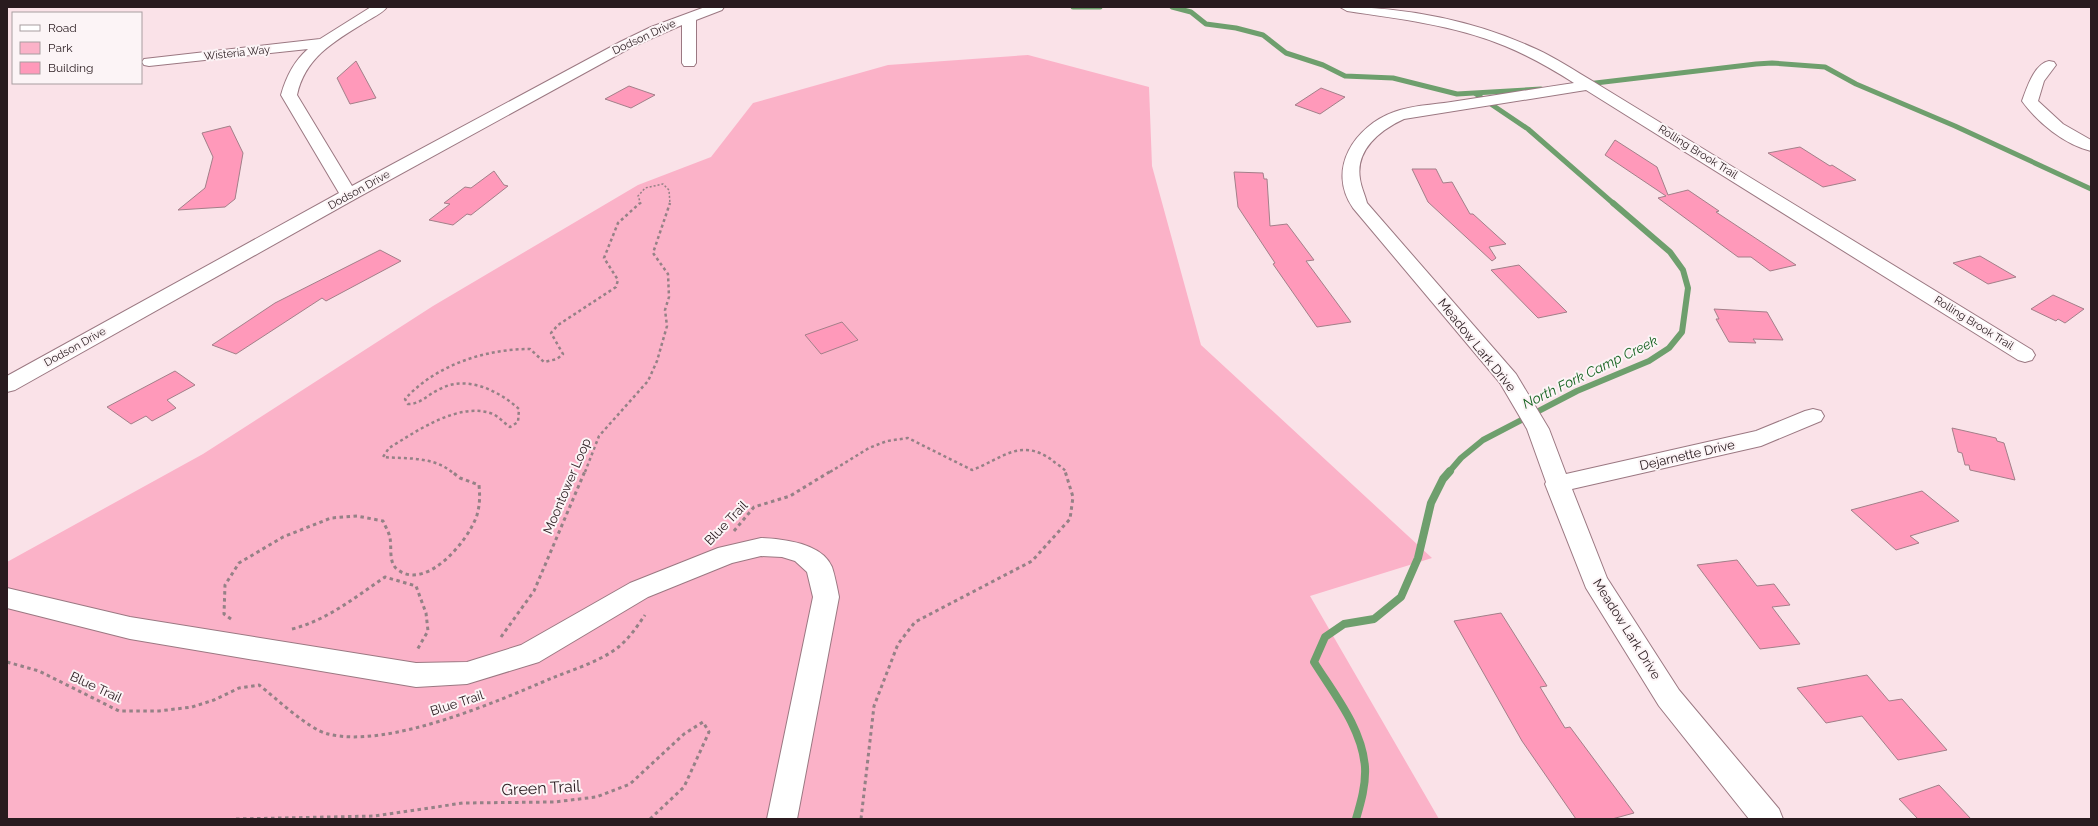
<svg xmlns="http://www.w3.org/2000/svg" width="2098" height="826" font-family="Raleway,sans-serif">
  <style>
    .green { fill: #fbb2c8 }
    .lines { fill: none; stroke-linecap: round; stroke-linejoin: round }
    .stream-far2 { stroke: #6e9f6d; stroke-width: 5 }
    .stream-far1 { stroke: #6e9f6d; stroke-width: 6 }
    .stream { stroke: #6e9f6d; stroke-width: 8 }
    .building { fill: #ff99ba; stroke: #a37f89 }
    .minor-casing { stroke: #9b7882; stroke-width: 2 }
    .path-far2 { stroke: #958186; stroke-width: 1.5; stroke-dasharray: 2 2; stroke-linecap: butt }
    .path-far1 { stroke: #958186; stroke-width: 2.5; stroke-dasharray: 3 3; stroke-linecap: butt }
    .path { stroke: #958186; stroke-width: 3; stroke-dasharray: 3.5 3.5; stroke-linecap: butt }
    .minor { fill: #fff; fill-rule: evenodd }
    .labels { text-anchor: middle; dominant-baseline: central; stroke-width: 4; stroke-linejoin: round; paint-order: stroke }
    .far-street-label { font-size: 11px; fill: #291b1f; stroke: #fcf4f6 }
    .street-label { font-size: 13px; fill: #291b1f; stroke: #fcf4f6 }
    .water-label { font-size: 14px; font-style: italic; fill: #156320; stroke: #fcf4f6 }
    .near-street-label { font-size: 16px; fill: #291b1f; stroke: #fcf4f6 }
  </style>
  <rect width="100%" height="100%" fill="#fae2e8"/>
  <path class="green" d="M1028,55l121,32 3,79 49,179 231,213 -122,38 129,223h-1432v-257l196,-108 230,-148 205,-121 73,-28 42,-54 135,-38z"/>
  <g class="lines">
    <g class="stream-far2">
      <path d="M1073,7h27"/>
      <path d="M1172,7l19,5 15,12 30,4 27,7 23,18 37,12 22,11 48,2 64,16 84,-5"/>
      <path d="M1587,84l169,-20 16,-1 53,4 31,17 99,42 136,63"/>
      <path d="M1476,94l52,35 86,75"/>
    </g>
    <path class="stream-far1" d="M1449,472l12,-14 22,-18 94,-49 72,-30 20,-13 13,-16 6,-44 -5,-18 -13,-18 -57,-49"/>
    <path class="stream" d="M1356,819c5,-17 10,-34 9,-52 -3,-39 -31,-73 -51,-105l11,-25 19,-13 30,-5 27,-22 17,-39 13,-55 12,-24 7,-8"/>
  </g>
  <g class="building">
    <path d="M356,61l20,37 -26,6 -13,-26z"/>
    <path d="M629,86l26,9 -24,13 -26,-9z"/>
    <path d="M1321,88l24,9 -25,17 -25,-9z"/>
    <path d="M230,126l13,27 -8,46 -10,8 -47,3 27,-22 8,-31 -11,-24z"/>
    <path d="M1615,140l42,27 11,28 20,-5 31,21 -3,1 80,53 -26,6 -19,-14h-13l-80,-59 8,-2 -61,-41z"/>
    <path d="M1800,147l30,19 2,-1 24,15 -33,7 -55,-34z"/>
    <path d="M1412,169h24l7,14 9,-1 18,32h3l33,30 -17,3 7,11 -4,3 -64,-59z"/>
    <path d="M494,171l10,14 4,1 -37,29 -4,-1 -14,11 -24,-5 21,-16 -6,-1 21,-16 6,1z"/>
    <path d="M1234,172l29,1 1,6h3l3,47 17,-2 27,36 -8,1 45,61 -34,5 -44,-63 2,-1 -37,-56z"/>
    <path d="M380,250l21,11 -75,40 -4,-3 -86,56 -24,-9 63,-42z"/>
    <path d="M1980,256l36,21 -28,7 -35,-21z"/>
    <path d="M1519,265l48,47 -29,6 -47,-48z"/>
    <path d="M2053,295l9,4 22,10 -19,14 -7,-4 -2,2 -25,-12z"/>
    <path d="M1714,309l53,3 16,28 -30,-1 3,4 -27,-1 -13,-23h3z"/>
    <path d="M842,322l16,18 -37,14 -16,-19z"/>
    <path d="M175,371l20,14 -28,15 9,8 -24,13 -6,-5 -15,8 -24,-17z"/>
    <path d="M1952,428l44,10 1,3 7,2 11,37 -45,-10 -1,-5h-4l-3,-12 -4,-1z"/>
    <path d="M1922,491l37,30 -49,15 9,7 -23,7 -45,-40z"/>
    <path d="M1737,560l20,26 17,-2 16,21 -18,2 28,37 -40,5 -63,-84z"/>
    <path d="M1501,613l46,73 -7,1 25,41 5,-1 64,86 -22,6h-36l-54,-78 -68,-120z"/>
    <path d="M1867,675l22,26 13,-2 45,51 -49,10 -36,-44 -36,7 -29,-35z"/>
    <path d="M1939,785l32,34h-53l-19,-20z"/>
  </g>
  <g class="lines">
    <g class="minor-casing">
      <g id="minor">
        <path d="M371,7h16c-5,7 -16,11 -23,16 -31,19 -59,35 -67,72l55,91 268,-144 31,-15 54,-20h19l-2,3 -26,10v43l-2,3h-10l-2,-3v-38l-52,23 -275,151 -340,191 -8,2v-16l332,-183 -58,-98c5,-18 13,-34 27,-46l-159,17 -5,-1 -2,-3 2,-3 176,-20z"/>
        <path d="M1340,7c66,0 136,14 196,42 20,9 39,22 58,33l438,268 3,5 -3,5 -7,2 -7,-2 -432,-270 -182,29c-24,11 -49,31 -44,60 1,8 5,16 7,24l149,171 33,55 17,45 190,-43 49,-20 8,-2 8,2 3,5 -3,5 -60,25 -189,43 35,89 72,112 100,119 4,10h-34l-90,-113 -73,-118 -41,-104 1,-2 -19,-53 -27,-46 -147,-175c-27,-39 2,-82 41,-96 18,-7 39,-7 57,-10 41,-6 82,-13 123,-19 -22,-14 -45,-27 -69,-37 -51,-21 -105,-27 -158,-35z"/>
        <path d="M2049,61l5,1 2,3 -12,16 -6,20 25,23 28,16v11c-27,-7 -53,-28 -69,-50 5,-13 12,-37 27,-40z"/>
        <path d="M761,538c22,1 61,5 71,29 3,9 5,20 7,30l-42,222h-30l46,-222 -6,-25 -12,-11 -13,-4 -21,-1 -29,7 -84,34 -109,65 -72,22 -51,3 -286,-48 -123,-31v-20l123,29 286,46 51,-1 54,-17 109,-62 88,-35z"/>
      </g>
    </g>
    <path class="path-far2" d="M641,204l-3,-8 7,-8 18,-4 6,6 1,14"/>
    <g class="path-far1">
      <path d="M452,472c-20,-16 -45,-13 -69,-15l6,-9c28,-17 70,-47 104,-34 6,3 11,9 17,13l8,-5 1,-13c-21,-19 -54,-35 -81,-19 -11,5 -17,14 -30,14l-3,-5c31,-34 80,-50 125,-50l14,13 13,-3 6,-5 -12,-21 7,-8 58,-38 2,-7 -14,-22 14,-35 22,-20"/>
      <path d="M585,472l14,-36 49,-55 9,-20 10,-35 -2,-16 4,-13 -1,-23 -15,-21 17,-50"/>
      <path d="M830,472l39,-24 18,-7 21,-3 64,32c30,-11 48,-33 80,-10 4,4 11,7 14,12"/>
    </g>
    <g class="path">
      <path d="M734,531l20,-24 36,-11 41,-25"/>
      <path d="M231,619l-7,-5 1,-29 14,-22 44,-26 48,-19 26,-2 26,5c2,5 6,11 7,17 2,10 -2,25 8,32 29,21 71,-30 79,-55 3,-11 3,-19 2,-30l-19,-7 -9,-7"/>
      <path d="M292,629c36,-9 63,-32 93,-52l31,9 10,27 2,18 -11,19"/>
      <path d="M501,637l33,-46 51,-120"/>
      <path d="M7,662l32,9 80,40h40l33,-4 22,-7 25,-12 20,-3c17,13 49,44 69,49 60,15 168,-32 224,-56 20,-8 43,-15 61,-27 14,-9 23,-23 32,-36"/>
      <path d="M236,819l139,-3 88,-13 91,-1 42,-5 34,-13 54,-50 19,-12 6,10 -25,55 -34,32"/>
      <path d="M861,819l13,-113 24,-62 17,-22 117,-61 38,-42 3,-22 -8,-26"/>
    </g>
    <use href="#minor" class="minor"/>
  </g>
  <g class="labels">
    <g class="far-street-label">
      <text transform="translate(644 37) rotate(-25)">Dodson Drive</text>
      <text transform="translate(237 53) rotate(-6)">Wisteria Way</text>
      <text transform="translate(1698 152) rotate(32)">Rolling Brook Trail</text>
      <text transform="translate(359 190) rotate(-29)">Dodson Drive</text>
      <text transform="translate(1974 323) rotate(32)">Rolling Brook Trail</text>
      <text transform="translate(75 347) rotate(-29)">Dodson Drive</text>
    </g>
    <g class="street-label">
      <text transform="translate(1477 345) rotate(51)">Meadow Lark Drive</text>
      <text transform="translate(1687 455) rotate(-13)">Dejarnette Drive</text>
      <text transform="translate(567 486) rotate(-67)">Moontower Loop</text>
      <text transform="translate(726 523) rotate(-46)">Blue Trail</text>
      <text transform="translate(1627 629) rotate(58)">Meadow Lark Drive</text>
      <text transform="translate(96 687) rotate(25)">Blue Trail</text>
      <text transform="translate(457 703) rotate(-18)">Blue Trail</text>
    </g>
    <g class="water-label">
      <text transform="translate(1590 372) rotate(-26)">North Fork Camp Creek</text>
    </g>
    <g class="near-street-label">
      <text transform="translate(541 788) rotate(-3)">Green Trail</text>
    </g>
  </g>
  <rect width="2098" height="826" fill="none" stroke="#291b1f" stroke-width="16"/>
  <rect x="12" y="12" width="130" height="72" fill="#fcf4f6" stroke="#a89da0"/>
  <rect x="20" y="25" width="20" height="6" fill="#ffffff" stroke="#a89da0"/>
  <text x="48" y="32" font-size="12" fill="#291b1f">Road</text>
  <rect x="20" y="42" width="20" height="12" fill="#fbb2c8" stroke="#a89da0"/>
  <text x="48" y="52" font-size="12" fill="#291b1f">Park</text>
  <rect x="20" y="62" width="20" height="12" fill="#ff99ba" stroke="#a89da0"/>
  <text x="48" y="72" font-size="12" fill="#291b1f">Building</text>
</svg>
